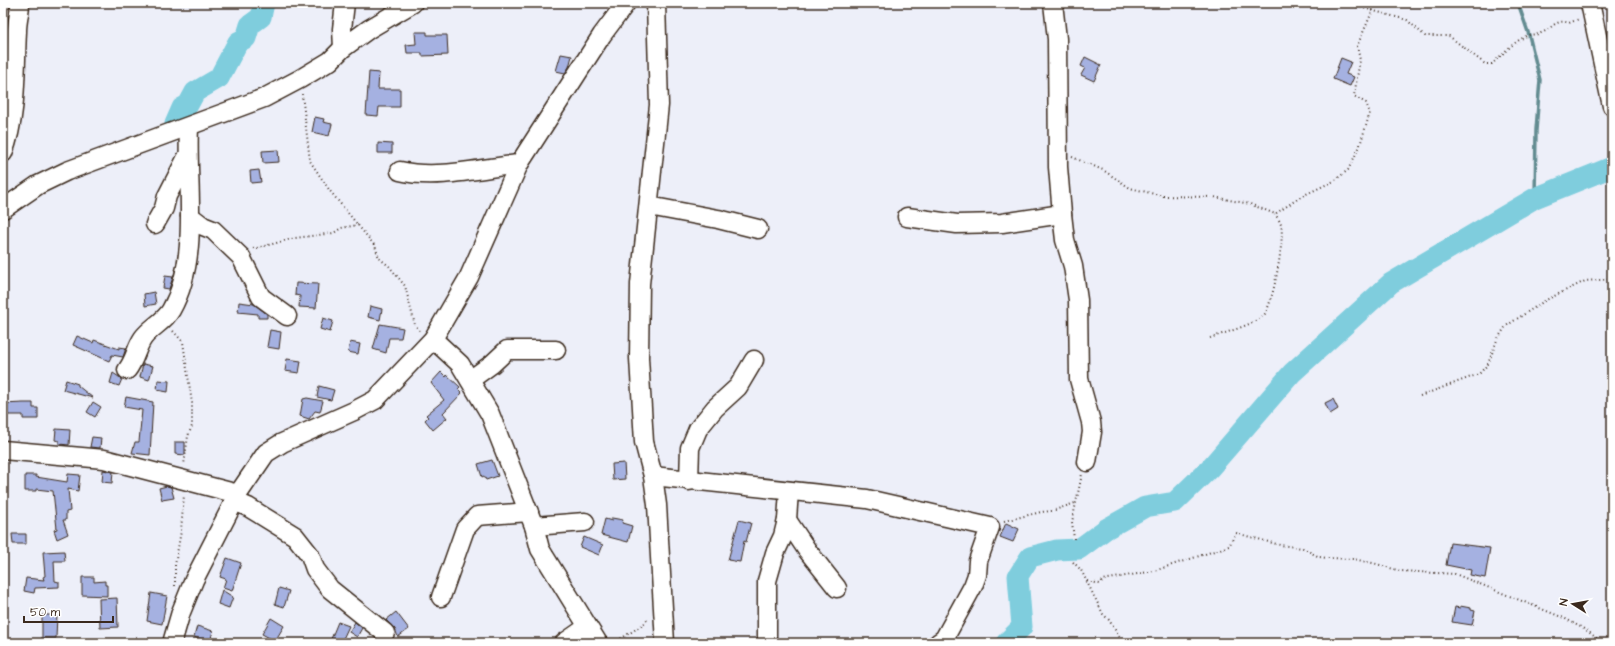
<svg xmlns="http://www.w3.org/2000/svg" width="1615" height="646" font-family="'Architects Daughter',sans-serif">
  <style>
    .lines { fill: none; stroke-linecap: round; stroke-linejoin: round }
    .stream { stroke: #648c91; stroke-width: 3.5 }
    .river { stroke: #7fcddd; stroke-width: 21 }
    .building { fill: #a5b1e1; stroke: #3b2a1e }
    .minor-casing { stroke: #3b2a1e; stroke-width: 21 }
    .path { stroke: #3b2a1e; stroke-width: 2; stroke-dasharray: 1 3; stroke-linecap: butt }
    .minor { stroke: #fff; stroke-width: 18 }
  </style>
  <rect width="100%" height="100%" fill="#edeff9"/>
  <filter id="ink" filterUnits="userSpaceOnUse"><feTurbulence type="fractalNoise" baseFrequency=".025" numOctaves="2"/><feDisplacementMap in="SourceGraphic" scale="8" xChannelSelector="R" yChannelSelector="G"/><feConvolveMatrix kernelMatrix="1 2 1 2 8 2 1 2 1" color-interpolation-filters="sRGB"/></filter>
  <g filter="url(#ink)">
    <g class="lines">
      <path class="stream" d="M1518,3l11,32 11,45 -4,50 -1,68"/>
      <g class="river">
        <path d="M175,124l7,-16 6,-3 7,-13 24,-14 19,-36 8,-4 4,-13 11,-8 3,-14"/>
        <path d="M1006,643l16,-16 -4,-51 12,-19 27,-7 22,-1 27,-20 39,-22 30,-5 35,-34 82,-95 99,-90 144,-85 77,-31"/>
      </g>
    </g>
    <g class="building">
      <path d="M415,32h12v3h20l1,20 -26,1v-3h-15l-1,-8 10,-1z"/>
      <path d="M561,54l11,2 -3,11 -4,6 -9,-2z"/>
      <path d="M1085,57l16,8 -7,16 -13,-6 4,-7 -4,-2z"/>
      <path d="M1341,58l10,4 -5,12 8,3 -4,9 -17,-7z"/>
      <path d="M369,72l10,1 -1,16h22v18h-21l-1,9 -12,-1z"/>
      <path d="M315,117l9,2 -1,3 9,2 -3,12 -17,-4z"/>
      <path d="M378,143l14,1v9h-14z"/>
      <path d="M278,150l1,12 -16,1 -1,-12z"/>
      <path d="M259,170l2,12 -10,1 -1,-12z"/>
      <path d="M165,276l8,1 -4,12 -6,-1z"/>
      <path d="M296,283l22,1 -2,24 -17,-1 1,-11 -5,-1z"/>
      <path d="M154,292l2,12 -11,2 -1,-12z"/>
      <path d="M239,302l15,2 13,10v4h-9v-4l-20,-2z"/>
      <path d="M370,306l12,3 -2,11 -12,-3z"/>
      <path d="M323,318l10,3 -3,11 -10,-3z"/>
      <path d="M380,324l23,4 -2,10h-12l-3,15 -13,-4z"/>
      <path d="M270,330l11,2 -2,17 -12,-2z"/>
      <path d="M77,336l16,7 1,-3 25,9v-2l7,1 -3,9 -11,-2 -3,6 -36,-16z"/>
      <path d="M350,342l10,2 -2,10 -10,-2z"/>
      <path d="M287,359l14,2 -2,12 -14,-2z"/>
      <path d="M143,364l10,2 -4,14 -9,-3z"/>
      <path d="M441,372l5,5 1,-2 13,12 -2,2 4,4 -19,20 4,5 -14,12 -8,-10 3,-3 -2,-2 18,-15 -13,-17z"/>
      <path d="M113,373l9,6 -3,7 -9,-3z"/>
      <path d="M66,380l12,4v2l15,12 -30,-8z"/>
      <path d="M158,380l11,1 -1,11 -11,-2z"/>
      <path d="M319,386l15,4 -3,10 -14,-3z"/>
      <path d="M126,397l27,5 -3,53 -18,-2 3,-11h4l3,-32 -18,-3z"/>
      <path d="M307,398l16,3 -3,11 -5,-1 -6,8 -9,-3 3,-17z"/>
      <path d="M1333,399l5,10 -8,5 -5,-11z"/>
      <path d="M93,402l8,5 -6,10 -8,-5z"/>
      <path d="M23,403h10v5h5v11h-15v-4h-19l-1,-11z"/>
      <path d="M56,429l14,1 -1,15 -10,-1v-3l-4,-1z"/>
      <path d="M92,437l9,1 -1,10 -10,-1z"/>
      <path d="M175,442h10v13l-10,-1z"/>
      <path d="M492,460l6,16 -12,4 -2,-4 -2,1 -4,-13z"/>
      <path d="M624,463l1,16 -12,1 -1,-16z"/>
      <path d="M103,470l10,2 -1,11 -10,-1z"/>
      <path d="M68,474l12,1 -2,16 -10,-2 2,22 -4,1v8h-3l5,14 -11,5 -3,-9 3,-1 -4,-38 -17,-2v2h-11v-16h11v2l31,5z"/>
      <path d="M167,486l4,1 3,11 -12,2 -3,-12z"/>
      <path d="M612,518l11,2 -1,3 10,3 -4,16 -27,-7 4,-16 7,2z"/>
      <path d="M739,520l12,3 -5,19 -2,-1 -4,21 -12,-2z"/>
      <path d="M1006,523l13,6 -6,13 -13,-5z"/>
      <path d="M12,534h14v10h-13z"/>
      <path d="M584,537l19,8 -4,10 -19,-8z"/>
      <path d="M1450,543l40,5 -5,30 -15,-3 1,-5 -25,-5z"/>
      <path d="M64,551l1,10h-11l1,20 4,1v5l-24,1 -1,5 -10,-2 2,-13 18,2 -1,-3 2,-1 -2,-24z"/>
      <path d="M227,558l14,5 -9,28 -9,-3 3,-9 -6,-2z"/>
      <path d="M82,577h12v5l11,-1v4h2v11l-25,-1z"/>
      <path d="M279,588l10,3 -5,16 -9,-3z"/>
      <path d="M222,590l11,7 -4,11 -11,-4z"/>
      <path d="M151,593l16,3 -5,28 -15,-3z"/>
      <path d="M117,598l1,29 -18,1 -1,-29z"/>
      <path d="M1460,606l11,2v2l4,1 -3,14 -20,-3 3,-15 5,1z"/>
      <path d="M396,612l13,17 -11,8 -3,-8 -9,-9z"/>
      <path d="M42,615h15l-1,23h-14z"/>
      <path d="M271,618l13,8 -9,15 -13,-7z"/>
      <path d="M338,622l11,4 -8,17 -10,-4z"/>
      <path d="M355,622l7,6 -5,9 -8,-5z"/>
      <path d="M197,626l16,5 -3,11 -16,-5z"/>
    </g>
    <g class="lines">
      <g class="minor-casing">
        <g id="minor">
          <path d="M656,3l3,102 -19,179 -1,74 5,84 9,34 4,29 8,138"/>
          <path d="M1053,3l4,36 1,128 4,47 3,26 8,26 5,34 1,79 12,43 1,10 -5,30"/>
          <path d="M1590,3l22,103"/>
          <path d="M343,48l-1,-19 3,-26"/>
          <path d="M3,153c14,-35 12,-84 14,-122 0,-10 3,-19 3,-28"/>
          <path d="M400,171c36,9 83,-3 119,-7"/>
          <path d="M649,206l69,13 40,10"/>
          <path d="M3,209l35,-24 29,-14 197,-73 36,-19 30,-18 13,-13 26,-19 44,-26"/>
          <path d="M190,216l13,10 10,4 28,27 20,40 26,19"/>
          <path d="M907,217l50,7 45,-1 60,-9"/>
          <path d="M155,224l9,-16 3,-12 20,-39"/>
          <path d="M433,339l27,25 30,50 44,112 6,23 58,94"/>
          <path d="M127,370c8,-10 9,-22 16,-32 8,-11 21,-16 28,-28 30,-53 15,-125 18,-183"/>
          <path d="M470,380l22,-16 15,-14h49"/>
          <path d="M3,450l101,9 134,35"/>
          <path d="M653,476l214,23 123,28 -12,34 -1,14 -4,11 -29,53 -6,4"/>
          <path d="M689,481l1,-33 8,-19 17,-21 23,-21 16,-27"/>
          <path d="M234,501l14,6 47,29 15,19 5,14 15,20 55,44"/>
          <path d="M787,520l20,30 30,38"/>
          <path d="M534,526l51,-4"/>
          <path d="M441,597l24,-68 12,-13 52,-4"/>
          <path d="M172,643l9,-31 13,-32 44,-86 28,-41 16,-10 72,-32 21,-11 58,-61 36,-62 50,-113 83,-129 24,-32"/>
          <path d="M564,643l23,-16"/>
          <path d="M767,643v-62l8,-28 8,-17 4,-16 2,-29"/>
        </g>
      </g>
      <g class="path">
        <path d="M1345,3l62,17 18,16h24l36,28h7c11,-10 23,-24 37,-29 4,-1 9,0 12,-2 11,-4 15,-15 28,-10l10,-4"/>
        <path d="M302,94l8,67 20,30 45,55 4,12 10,8 16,20 10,39 5,6"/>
        <path d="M1072,157l31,13 27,18 33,8 51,1 36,7 25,10 27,-18 32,-15 14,-11 11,-22 11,-35 -4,-10 -12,-7 6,-36 -3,-14 16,-36 2,-7"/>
        <path d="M253,249l42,-11 39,-5 7,-5 17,-3"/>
        <path d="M173,331l10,11 9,61v23l-4,10 -4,29"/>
        <path d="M1210,338c14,-5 43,-13 54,-23 9,-10 21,-77 17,-90 -1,-4 -4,-8 -6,-11"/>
        <path d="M1420,396l59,-22 9,-10 9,-24 9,-14 40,-26 39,-19 27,-2"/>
        <path d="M1004,521l37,-9 11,-1 23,-8"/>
        <path d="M1074,539l-2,-17 10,-48"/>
        <path d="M1073,562l8,8 22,44 6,6 11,18 -1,5"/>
        <path d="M1087,581l13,3 3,-4 51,-9 75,-25 7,-13 44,12 23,3 16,9 9,1 25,1 24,5 23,7 55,3 109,44 22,12 17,13"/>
        <path d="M175,586v-21l6,-34 3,-36"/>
        <path d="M614,643l30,-19 4,-6"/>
      </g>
      <use href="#minor" class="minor"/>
    </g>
  </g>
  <rect width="1615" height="646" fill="none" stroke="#fff" stroke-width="16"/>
  <rect x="8" y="8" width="1599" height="630" fill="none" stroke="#3b2a1e" stroke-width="1.5" filter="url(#ink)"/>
  <g transform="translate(1573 604) rotate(281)" stroke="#ffffff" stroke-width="3" paint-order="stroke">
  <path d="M0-3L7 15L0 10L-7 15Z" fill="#3b2a1e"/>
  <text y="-6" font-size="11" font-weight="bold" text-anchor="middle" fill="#3b2a1e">N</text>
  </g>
  <path d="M24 616v6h89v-6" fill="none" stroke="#3b2a1e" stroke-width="2"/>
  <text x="30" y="616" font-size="12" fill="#3b2a1e" stroke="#ffffff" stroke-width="3" paint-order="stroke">50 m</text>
</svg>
